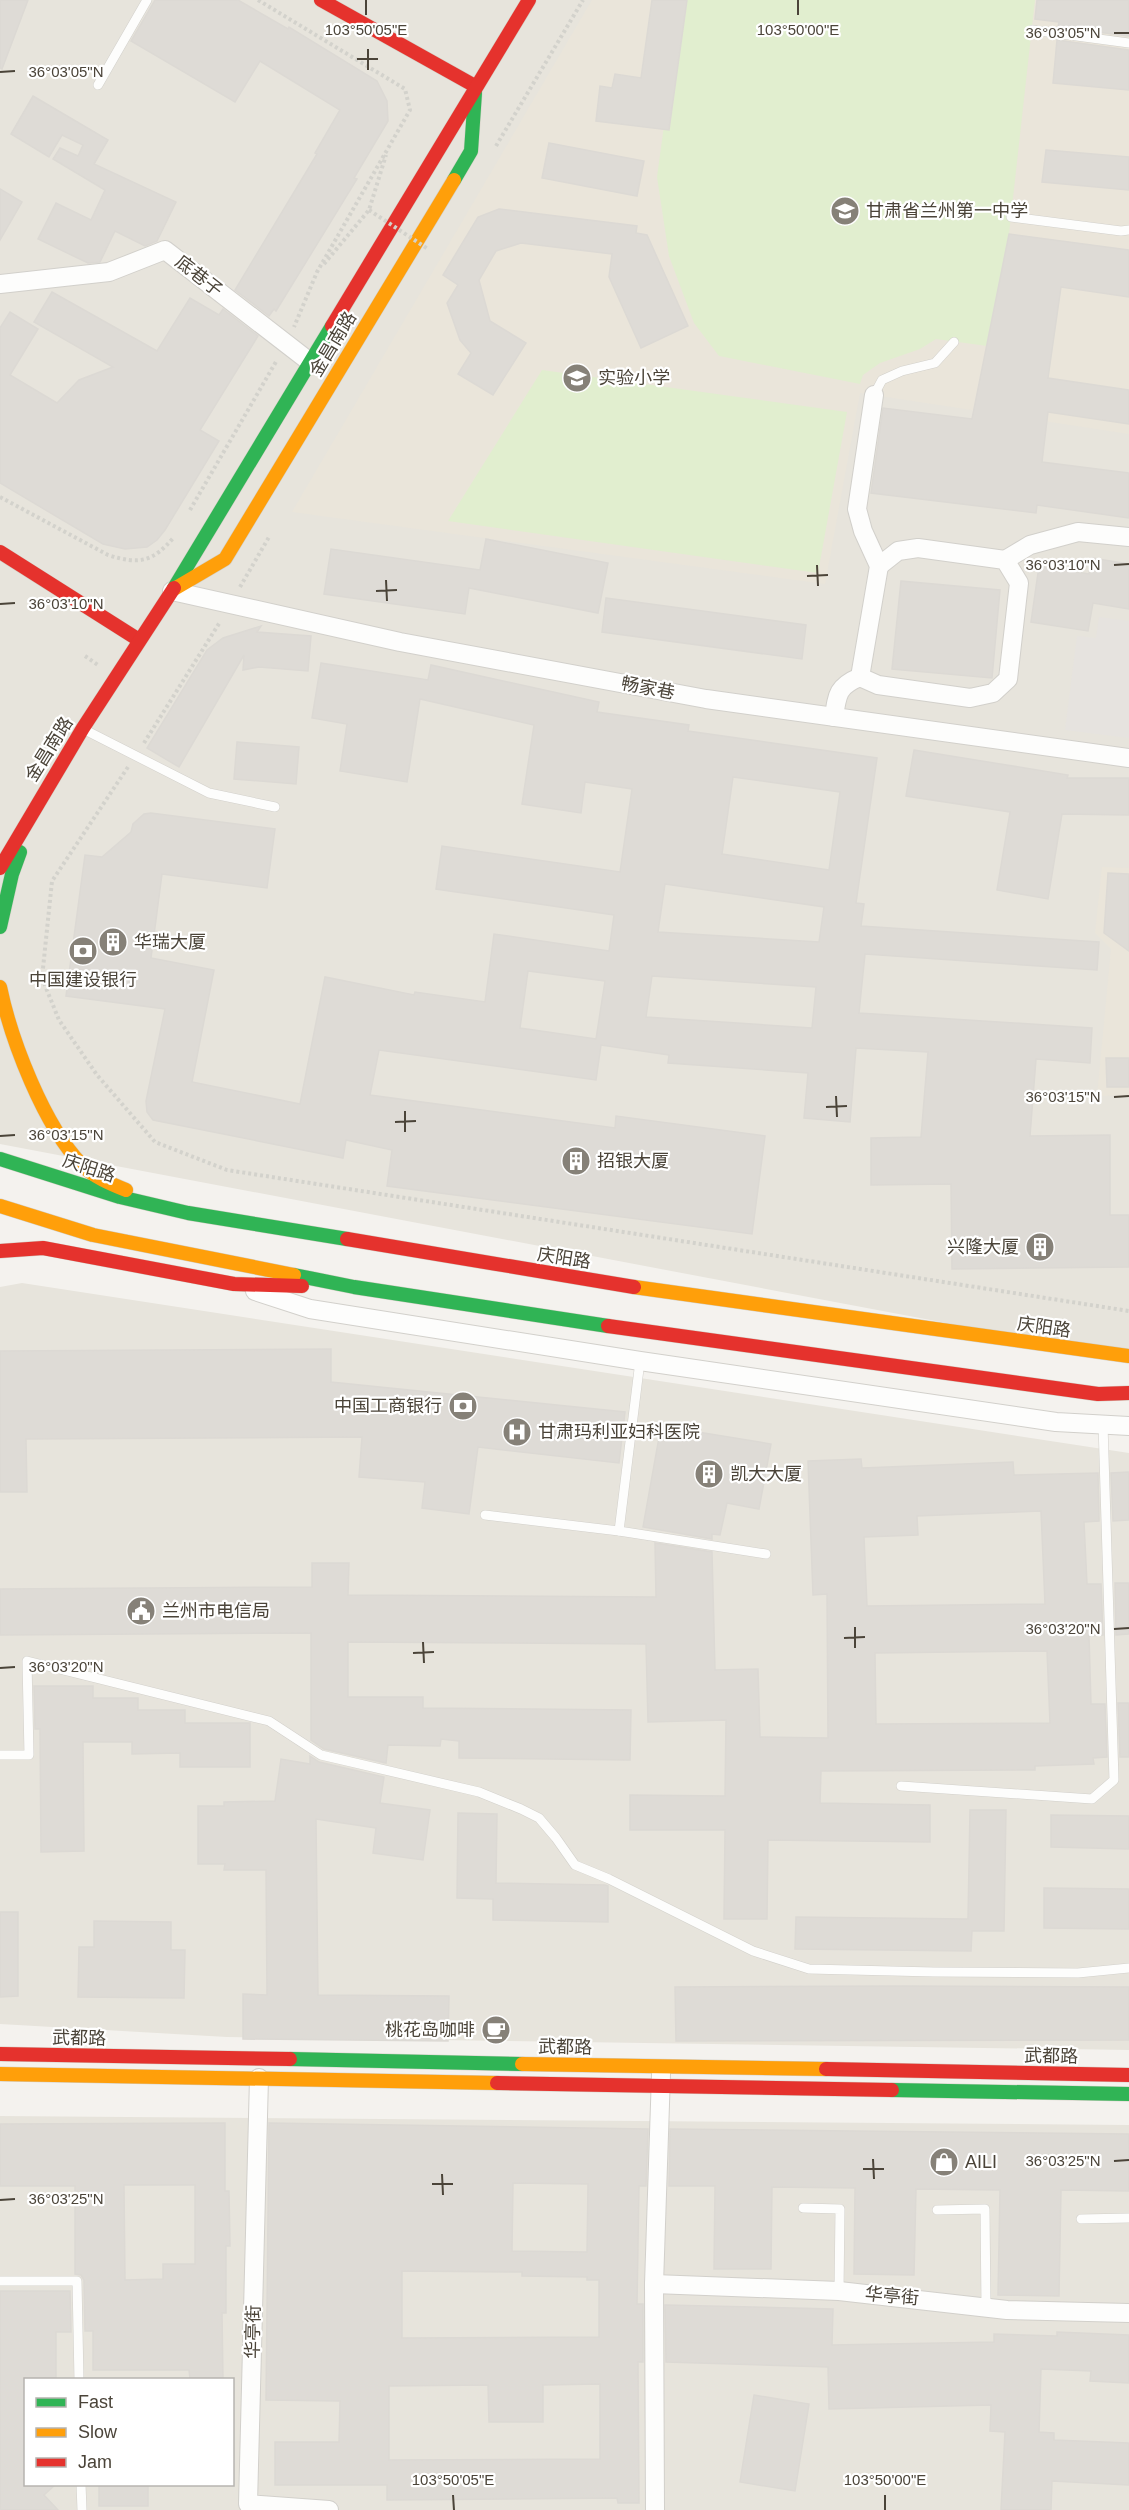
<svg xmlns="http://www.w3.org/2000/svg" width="1129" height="2510" font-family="Helvetica,'Noto Sans SC',sans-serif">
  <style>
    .residential { fill: #e7e4dc; fill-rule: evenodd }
    .education { fill: #eae5da }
    .green { fill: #e1eecf }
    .parking { fill: #e6e3df }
    .building { fill: #dedbd6; stroke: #dcd9d4; stroke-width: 1.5; fill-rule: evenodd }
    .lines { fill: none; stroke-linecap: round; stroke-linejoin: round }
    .lane-casing { stroke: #d2d0cb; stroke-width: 10 }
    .street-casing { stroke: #d2d0cb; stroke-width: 20 }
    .fast-casing { stroke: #d3cfc5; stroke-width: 15 }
    .slow-casing { stroke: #d3cfc5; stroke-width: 15 }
    .jam-casing { stroke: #d3cfc5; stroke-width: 15 }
    .path { stroke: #d3d2cc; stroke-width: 4; stroke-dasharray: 3 3; stroke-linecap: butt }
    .lane { stroke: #fdfdfc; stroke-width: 9 }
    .street { stroke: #fdfdfc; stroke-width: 18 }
    .fast { stroke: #30b455; stroke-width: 14 }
    .slow { stroke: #ff9f0a; stroke-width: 14 }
    .jam { stroke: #e5322d; stroke-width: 14 }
    .path-bridge { stroke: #d3d2cc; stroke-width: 4; stroke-dasharray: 3 3; stroke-linecap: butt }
    .ticks { fill: none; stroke: #4b4439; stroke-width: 2 }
    .labels { text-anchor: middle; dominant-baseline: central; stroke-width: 4.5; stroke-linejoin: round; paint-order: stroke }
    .poi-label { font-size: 18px; fill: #4b4439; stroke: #fff; text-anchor: start }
    .street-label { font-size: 18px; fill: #4b4439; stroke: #fff }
    .ticks-label { font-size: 15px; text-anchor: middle; fill: #4b4439; stroke: #fff; stroke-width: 4.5; stroke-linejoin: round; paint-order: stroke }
  </style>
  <rect width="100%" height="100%" fill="#f4f2ee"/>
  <g class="residential">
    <path d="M0,0h1129v1352l-19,2 -1110,-210z"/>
    <path d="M22,1283l1107,170v597l-902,-13 -227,-13v-737z"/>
    <path d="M0,2116l1129,9v385h-1129zM26,2380h206v104h-206z"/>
  </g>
  <g class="education">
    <path d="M592,0h537v434l-269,-41 -35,191 -533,-72z"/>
    <path d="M1102,867l27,1v227l-32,1 14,-147 -16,-16z"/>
  </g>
  <g class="green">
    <path d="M681,0h354l-26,234 -22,112 -51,-7 -16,10 -40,14 -17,12 -3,9 -141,-28 -25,-33 -25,-67 -12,-79z"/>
    <path d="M542,370l305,42 -29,161 -370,-52z"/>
  </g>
  <path class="parking" d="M1099,617l30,4v117l-64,-8 12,-94 19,2z"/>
  <g class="building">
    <path d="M0,0h28l-26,69 -2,-1z"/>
    <path d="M155,0h83l50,29 1,-2 88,54 10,20 1,20 -34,57 3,1 -81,132 -2,-2 -5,7 -34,-26 82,-136 -2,-1 25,-43 -80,-49 -25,41 -104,-61z"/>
    <path d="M652,0h35l-18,130 -73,-9 4,-35 12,2 3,-14 26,4z"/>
    <path d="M1037,0h92v36l-71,-9 1,-5 -24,-3z"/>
    <path d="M1057,40l72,10v40l-76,-7z"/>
    <path d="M33,96l75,44 -14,24 82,38 -19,39 -12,5 -30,-15 -15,31 -12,1 -50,-24 18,-36 35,17 14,-30 -52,-31 7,-11 18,8 5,-11 -21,-10 -13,22 -38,-23z"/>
    <path d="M549,143l95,18 -7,35 -95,-18z"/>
    <path d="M1046,150l83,7v33l-87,-8z"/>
    <path d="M0,189l22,13 -22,38z"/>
    <path d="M499,209l138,17 -1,7 11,2 41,91 -47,22 -32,-71 3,-23 -91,-11 -25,8 -17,29 11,41 36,22 -33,52 -35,-21 13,-21 -11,-13 -13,-37 11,-18 -15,-10 35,-58z"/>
    <path d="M1009,234l120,16v47l-68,-10 -13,91 81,12v34l-81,-12 -6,50 87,11v45l-92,-13 -1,8 -165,-20 12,-85 89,11z"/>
    <path d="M52,292l105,59 33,-53 29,17 4,-6 35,27 -58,94 19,11 -54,89 -8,10 -10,7 -22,2 -22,-5 -103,-61v-155l10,-16 28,17 -28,46 47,28 22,-23 34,-13 -79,-45z"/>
    <path d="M486,539l122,24 -10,50 -129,-25 -4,26 -141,-20 7,-45 149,21z"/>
    <path d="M1092,558l37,6v45l-36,-6 -5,28 -57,-9 8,-56 50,8z"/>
    <path d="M901,581l99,9 -8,88 -100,-9z"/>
    <path d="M606,598l200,27 -4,34 -200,-27z"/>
    <path d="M261,626l-4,6 54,4 -3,35 -49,-4 -16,3 1,-15 -65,112 -32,-19 60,-98 16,-12z"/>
    <path d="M321,663l107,17 3,-15 168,37 -2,10 92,13 -1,6 189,27 -21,145 8,1 -3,22 238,16 -2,28 -232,-16 -6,59 233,15 -2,35 -54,-4 -6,77 80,-1v80h19v52l-177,2 -1,-85 -80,1v-47l50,-1 7,-85 -72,-4 -6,74 -46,-4 4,-45 -140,-10 1,-8 -68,-10 -5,35 -217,-30 -9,45 245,33 1,-12 149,20 -13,98 -365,-48 5,-36 -46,-10 -3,18 -190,-38 -6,-8 -1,-11 19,-92 -99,-13 19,-141 17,2 29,-25 2,-8 11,-10 7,-1 124,16 -8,59 -105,-14 -11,84 63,12 -22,112 108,22 25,-127 89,18 1,-3 70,10 9,-68 115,17 5,-36 -178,-26 6,-43 178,26 12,-83 -47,-7 -4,31 -59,-9 12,-79 -114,-26 -13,83 -67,-11 7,-47 -35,-6zM733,777l107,15 -11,78 -107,-16zM665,884l159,23 -5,35 -161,-10zM528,971l77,10 -9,58 -76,-11zM652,976l164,11 -4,41 -166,-11z"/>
    <path d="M237,742l62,5 -3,37 -62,-5z"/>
    <path d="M914,750l154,25 -1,3h62v37l-67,-1 -14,85 -51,-9 13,-78 -104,-16z"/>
    <path d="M1108,873l21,1v77l-25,-18z"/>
    <path d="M1106,1058h23v29h-22z"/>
    <path d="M331,1349v33l294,30 -6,51 -141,-16 -9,67 -47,-6 3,-26 -66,-5 3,-40 -336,2 1,53h-27v-141z"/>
    <path d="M661,1426l110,18 -12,65 -32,-6 -7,32 -8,-1v5l-69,-12z"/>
    <path d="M861,1459l1,9 151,-6 1,13 84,-2 1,48 -15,1 3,62h14l2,51 -14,1 2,68h14l2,53 -14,1 1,6 -59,2v4l-214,1 -1,32 110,2v37l-162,-2 -1,79h-43l1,-89h-95v-35l95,1 1,-76 -78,2 -2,-78 -298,-2v55h75v11l208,2 -1,50 -171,-2v-17l-18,-2 -1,7 -52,-1 -2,18 -62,-14 -13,-9v-107l-311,2v-46l312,-2v-24h37l-1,32 308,2 -1,-54 57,9 3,118 43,-1 2,68 68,1 -1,-144 -14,1 -5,-134zM1041,1511l4,93 -178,2 -3,-69 54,-2 -1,-19zM1047,1651l3,72 -174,1 -1,-71z"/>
    <path d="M1129,1472v48l-16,1 -2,-48z"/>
    <path d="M1115,1583h14v51l-13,1z"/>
    <path d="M34,1686h59v12h45v12h47v13h65v44h-70v-14l-48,1v-12h-49l1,109 -43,1 -1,-123h-5z"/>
    <path d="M1118,1703h11v54h-9z"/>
    <path d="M310,1756l9,6 65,15 -4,26 50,7 -7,50 -50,-7 3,-25 -60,-9 2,176 131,1 -1,45 -205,-2v-45l24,1 -1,-125h-42l1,-6h-27v-58h26v-4l51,-1 6,-42 29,5z"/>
    <path d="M970,1810h36l-2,121h-32l-1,20 -176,-2 1,-32 172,2z"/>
    <path d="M458,1813l39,1 -1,69 109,2 3,1v36l-115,-2v-21l-36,-1z"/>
    <path d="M1051,1815l78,1v33l-78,-2z"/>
    <path d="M1044,1888l85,1v40l-85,-1z"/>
    <path d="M0,1912h18v84l-18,1z"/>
    <path d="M94,1921l77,1v28h14l-1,48 -106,-1 1,-50h15z"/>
    <path d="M905,1986l224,1v53l-453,1 -1,-54z"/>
    <path d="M225,2123v68h4l1,55h-4v67h-4l1,66h-33l-1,-9h-96v-39h-8l-1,-51 -3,-5 -6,-1v-88h-75v-62zM124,2185h71v79h-32v15l-38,1z"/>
    <path d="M269,2123l379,6 -2,57h-7l-2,118h6v58h-5l1,141h-21l-1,-5 -230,2v-15h-112v-43h64l1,-41 -74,-1zM513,2183l75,1 -1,68 -75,-1zM402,2271l120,1v4l65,1v3h12v57l-197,1zM600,2384v75l-211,1v-74l99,-1 1,37h54v-37z"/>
    <path d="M670,2129l459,5v57l-68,-1 -2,106 -61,-1 2,-105 -84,-1 -2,86 -60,-1 1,-86 -83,-1 -1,82h-57l1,-83h-46z"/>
    <path d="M0,2291h70l1,41h-15v47h-30v105h30l-12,11 14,15h-58z"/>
    <path d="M665,2305l168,4 -1,36 162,-3v-8l63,2v-4l72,3v48l-39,-2 1,-10 -50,-2 -2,63 15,1v7l75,3v42l-77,-4 -1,29h-50l4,-78 -15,-1 1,-26 -162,4 -1,-42 -162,-5z"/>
    <path d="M754,2395l55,9 -14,87 -55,-9z"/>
    <rect x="99" y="2484" width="49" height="22"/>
  </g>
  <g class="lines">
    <g class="lane-casing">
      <g id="lane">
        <path d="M1032,30l97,13"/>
        <path d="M98,85l49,-85"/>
        <path d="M1011,217l110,14 8,-1"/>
        <path d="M874,395l8,-15 20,-9 33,-8 19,-21"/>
        <path d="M85,730l124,63 66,14"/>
        <path d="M640,1361l-21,170 147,23"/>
        <path d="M485,1515l134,16"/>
        <path d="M0,1755h29l-2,-94 242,60 52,34 158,37 42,17 18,9 17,20 19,27 34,14 144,72 56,18 125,3 144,1 51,-5"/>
        <path d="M901,1786l191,13 22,-19 -11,-356"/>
        <path d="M803,2208l37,1 -1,82"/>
        <path d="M937,2210l48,-1 1,98"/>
        <path d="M1081,2219l48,-1"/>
        <path d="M0,2281h77l2,99"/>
        <path d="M81,2484l1,26"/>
      </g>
    </g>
    <g class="street-casing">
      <g id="street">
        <path d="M0,284l109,-12 56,-22 145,112"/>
        <path d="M1005,560l25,-15 48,-13 51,5"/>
        <path d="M172,591l228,51 306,57 423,59"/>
        <path d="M860,677l18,8 92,13 23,-5 15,-14 11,-96 -14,-23 -87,-12 -20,3 -19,15"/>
        <path d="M834,717c3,-23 4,-31 26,-40l19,-111 -16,-35 -6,-22 17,-114"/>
        <path d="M255,1291l55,18 330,52 416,61 73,4"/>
        <path d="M259,2078l-11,426 81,6"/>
        <path d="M654,2284l185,7 168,19 122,3"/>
        <path d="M655,2510l-1,-226 7,-210"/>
      </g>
    </g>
    <g class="fast-casing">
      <g id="fast">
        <path d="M454,180l17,-29 4,-58"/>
        <path d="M174,588l158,-262"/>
        <path d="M0,927l12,-53 8,-22"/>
        <path d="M0,1159l120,38 68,16 159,26"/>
        <path d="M294,1275l60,12 254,39"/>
        <path d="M290,2059l232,5"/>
        <path d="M892,2090l237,4"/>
      </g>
    </g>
    <g class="slow-casing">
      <g id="slow">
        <path d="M174,589l51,-30 229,-379"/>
        <path d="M0,987c11,53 44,139 82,178 12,12 29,19 44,25"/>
        <path d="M0,1206l93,29 201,40"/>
        <path d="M634,1287l495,69"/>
        <path d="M522,2064l304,5"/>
        <path d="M0,2074l497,9"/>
      </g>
    </g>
    <g class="jam-casing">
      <g id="jam">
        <path d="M321,0l154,86"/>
        <path d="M332,326l197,-326"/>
        <path d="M0,552l139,88"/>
        <path d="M0,868l83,-140 91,-140"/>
        <path d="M347,1239l287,48"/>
        <path d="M0,1251l43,-3 191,36 68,2"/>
        <path d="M608,1326l490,68 31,-1"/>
        <path d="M0,2054l290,5"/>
        <path d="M826,2069l303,6"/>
        <path d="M497,2083l395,7"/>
      </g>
    </g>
    <g class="path">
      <path d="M258,0l147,89 5,21 -93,162 -23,55"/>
      <path d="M496,146l87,-146"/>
      <path d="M324,264l45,-54 17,-55"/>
      <path d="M0,497l108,58c31,10 45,7 66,-18"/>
      <path d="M190,510l87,-150"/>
      <path d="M240,587l29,-50"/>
      <path d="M85,656l13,9"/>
      <path d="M144,743l76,-121"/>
      <path d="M128,767l-76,114 -10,97 17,42 38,55 58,67 72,28 902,141"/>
    </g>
    <use href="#lane" class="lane"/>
    <use href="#street" class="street"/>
    <use href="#fast" class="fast"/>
    <use href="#slow" class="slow"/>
    <use href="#jam" class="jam"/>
    <path class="path-bridge" d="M369,210l59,39"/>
  </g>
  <path class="ticks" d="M366,0v15M798,0v15M1114,33h15M368,49v21M357,59h21M0,72l15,-1M817,565l1,21M1114,565l15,-1M807,576l21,-1M386,580l1,21M376,591l21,-1M0,604l15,-1M836,1096l1,21M1114,1097l15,-1M826,1107l21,-1M405,1111v21M395,1122l21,-1M0,1136l15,-1M855,1627v21M1114,1629l15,-1M844,1638l21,-1M423,1642l1,21M413,1653l21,-1M0,1668l15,-1M873,2159l1,20M1114,2161l15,-1M863,2169h21M442,2174l1,21M432,2184h21M0,2200l15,-1M453,2495l1,15M885,2495v15"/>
  <defs>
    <g id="school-disc" transform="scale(1.5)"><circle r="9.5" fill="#868178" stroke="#fff"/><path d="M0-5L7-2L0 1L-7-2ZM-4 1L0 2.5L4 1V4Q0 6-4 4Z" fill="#fff"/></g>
    <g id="building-disc" transform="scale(1.5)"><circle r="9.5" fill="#868178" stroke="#fff"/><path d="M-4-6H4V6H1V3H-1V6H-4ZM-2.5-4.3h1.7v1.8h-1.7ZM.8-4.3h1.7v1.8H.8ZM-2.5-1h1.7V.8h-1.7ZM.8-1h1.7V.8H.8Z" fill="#fff"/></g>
    <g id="bank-disc" transform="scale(1.5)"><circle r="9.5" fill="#868178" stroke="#fff"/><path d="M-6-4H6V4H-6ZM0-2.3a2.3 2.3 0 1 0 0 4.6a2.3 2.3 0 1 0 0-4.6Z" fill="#fff"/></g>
    <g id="hospital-disc" transform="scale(1.5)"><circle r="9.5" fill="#868178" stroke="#fff"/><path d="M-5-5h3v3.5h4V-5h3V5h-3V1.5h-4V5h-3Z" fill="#fff"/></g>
    <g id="civic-disc" transform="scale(1.5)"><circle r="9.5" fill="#868178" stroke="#fff"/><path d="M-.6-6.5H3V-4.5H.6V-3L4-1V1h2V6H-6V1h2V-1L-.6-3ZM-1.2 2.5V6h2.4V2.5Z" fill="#fff"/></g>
    <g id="cafe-disc" transform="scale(1.5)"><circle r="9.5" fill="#868178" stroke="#fff"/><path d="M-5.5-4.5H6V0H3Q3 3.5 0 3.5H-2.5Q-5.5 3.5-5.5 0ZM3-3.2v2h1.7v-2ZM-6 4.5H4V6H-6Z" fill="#fff"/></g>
    <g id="shop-disc" transform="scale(1.5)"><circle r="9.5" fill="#868178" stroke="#fff"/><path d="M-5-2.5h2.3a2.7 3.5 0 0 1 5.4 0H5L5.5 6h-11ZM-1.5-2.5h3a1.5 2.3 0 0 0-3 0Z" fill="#fff"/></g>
  </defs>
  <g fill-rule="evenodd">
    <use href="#school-disc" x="845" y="211"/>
    <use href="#school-disc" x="577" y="378"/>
    <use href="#building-disc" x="113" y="942"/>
    <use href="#bank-disc" x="83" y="951"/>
    <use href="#building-disc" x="576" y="1161"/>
    <use href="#building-disc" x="1040" y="1247"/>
    <use href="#bank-disc" x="463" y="1406"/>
    <use href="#hospital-disc" x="517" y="1432"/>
    <use href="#building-disc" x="709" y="1474"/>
    <use href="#civic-disc" x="141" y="1611"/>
    <use href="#cafe-disc" x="496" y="2030"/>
    <use href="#shop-disc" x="944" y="2162"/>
  </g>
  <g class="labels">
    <g class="poi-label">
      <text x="866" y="211">甘肃省兰州第一中学</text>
      <text x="598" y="378">实验小学</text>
      <text x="134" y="942">华瑞大厦</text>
      <text x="83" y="980" text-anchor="middle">中国建设银行</text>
      <text x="597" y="1161">招银大厦</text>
      <text x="1019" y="1247" text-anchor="end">兴隆大厦</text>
      <text x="442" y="1406" text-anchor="end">中国工商银行</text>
      <text x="538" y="1432">甘肃玛利亚妇科医院</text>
      <text x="730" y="1474">凯大大厦</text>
      <text x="162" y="1611">兰州市电信局</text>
      <text x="475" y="2030" text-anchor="end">桃花岛咖啡</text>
      <text x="965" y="2162">AILI</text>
    </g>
    <g class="street-label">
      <text transform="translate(199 276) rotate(38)">底巷子</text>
      <text transform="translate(333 344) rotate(-59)">金昌南路</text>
      <text transform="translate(648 688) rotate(11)">畅家巷</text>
      <text transform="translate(49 749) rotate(-58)">金昌南路</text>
      <text transform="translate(89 1168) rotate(18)">庆阳路</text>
      <text transform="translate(564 1258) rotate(9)">庆阳路</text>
      <text transform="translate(1044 1327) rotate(8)">庆阳路</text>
      <text transform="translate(79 2038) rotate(1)">武都路</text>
      <text transform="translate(565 2047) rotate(1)">武都路</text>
      <text transform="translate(1051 2056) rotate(1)">武都路</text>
      <text transform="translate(892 2296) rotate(5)">华亭街</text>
      <text transform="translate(253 2332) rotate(-89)">华亭街</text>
    </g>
  </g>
  <g class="ticks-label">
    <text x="366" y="35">103°50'05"E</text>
    <text x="798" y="35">103°50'00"E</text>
    <text x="1063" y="38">36°03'05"N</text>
    <text x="66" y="77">36°03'05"N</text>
    <text x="1063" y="570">36°03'10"N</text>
    <text x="66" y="609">36°03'10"N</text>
    <text x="1063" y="1102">36°03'15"N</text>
    <text x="66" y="1140">36°03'15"N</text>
    <text x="1063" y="1634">36°03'20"N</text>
    <text x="66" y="1672">36°03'20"N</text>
    <text x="1063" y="2166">36°03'25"N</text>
    <text x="66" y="2204">36°03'25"N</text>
    <text x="453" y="2485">103°50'05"E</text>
    <text x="885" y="2485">103°50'00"E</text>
  </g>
  <rect x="24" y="2378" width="210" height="108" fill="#ffffff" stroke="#b7b4b0" stroke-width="1.5"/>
  <rect x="36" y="2398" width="30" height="9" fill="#30b455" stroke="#b7b4b0" stroke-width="1.5"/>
  <text x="78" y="2408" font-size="18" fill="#4b4439">Fast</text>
  <rect x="36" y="2428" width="30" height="9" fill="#ff9f0a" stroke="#b7b4b0" stroke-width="1.5"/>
  <text x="78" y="2438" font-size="18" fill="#4b4439">Slow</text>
  <rect x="36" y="2458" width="30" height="9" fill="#e5322d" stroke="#b7b4b0" stroke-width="1.5"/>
  <text x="78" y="2468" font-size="18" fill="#4b4439">Jam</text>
</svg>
